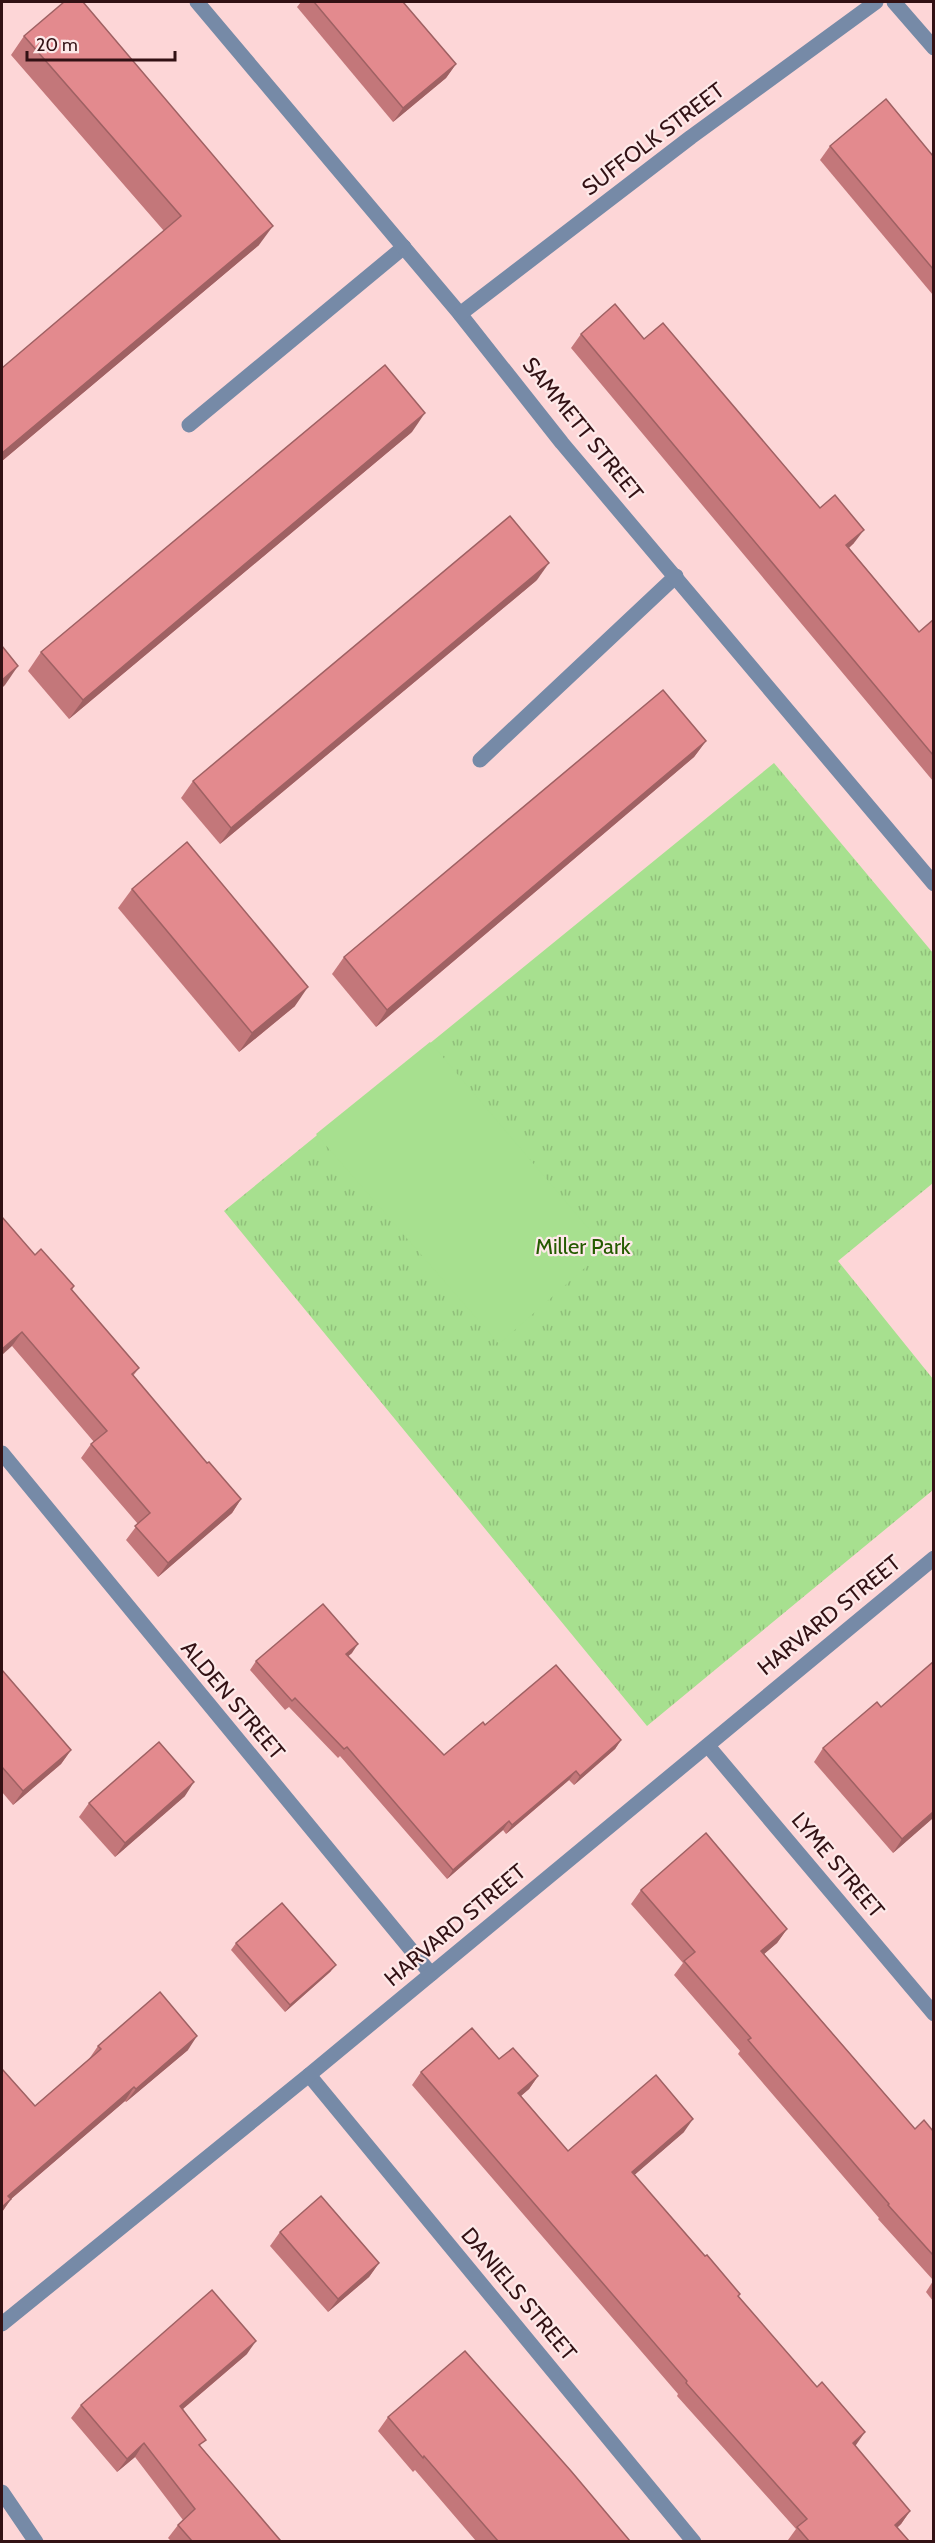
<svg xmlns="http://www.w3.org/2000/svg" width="935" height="2543" font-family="Cabin,sans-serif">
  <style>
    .grass { fill: url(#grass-tufts) }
    .garden { fill: #a7e08f }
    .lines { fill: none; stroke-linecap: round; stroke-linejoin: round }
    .service { stroke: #768aa7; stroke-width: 15 }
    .minor { stroke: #768aa7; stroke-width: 15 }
    .wall { fill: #c3777a }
    .shaded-wall { fill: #9f6163 }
    .building { fill: #e38a8e; stroke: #9f6163; stroke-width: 1.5 }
    .labels { text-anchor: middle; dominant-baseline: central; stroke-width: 4.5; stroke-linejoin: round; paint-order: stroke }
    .street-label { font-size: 22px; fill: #321114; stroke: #fde9e9 }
    .park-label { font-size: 22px; fill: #255b00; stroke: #fde9e9 }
  </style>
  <defs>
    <pattern id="grass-tufts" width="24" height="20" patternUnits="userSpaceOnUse" patternTransform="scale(1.5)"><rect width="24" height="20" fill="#a7e08f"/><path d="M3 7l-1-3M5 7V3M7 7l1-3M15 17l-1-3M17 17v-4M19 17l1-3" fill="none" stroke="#90bf7a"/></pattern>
  </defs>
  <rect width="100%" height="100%" fill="#fdd6d7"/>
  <path class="grass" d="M774,763l159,190v230l-95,78 95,118v111l-286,236 -423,-515z"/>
  <path class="garden" d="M430,1042l176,207 -107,95 -183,-210z"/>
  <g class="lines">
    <g class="service">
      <path d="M189,425l215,-178"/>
      <path d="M480,760l196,-184"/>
    </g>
    <g class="minor">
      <path d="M197,2l263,312 102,129 372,441"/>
      <path d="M894,2l40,46"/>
      <path d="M460,314l231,-177 185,-135"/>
      <path d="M2,1453l429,521"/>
      <path d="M708,1746l226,268"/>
      <path d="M309,2075l385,467"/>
      <path d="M2,2324l307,-249 625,-517"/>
      <path d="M2,2492l34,50"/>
    </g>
  </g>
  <g class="wall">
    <path d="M301,2h102l53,62 -10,14 -53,44 -96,-115z"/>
    <path d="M24,36l235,209 -257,216v-93l162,-137 -153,-176z"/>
    <path d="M830,146l103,10v139l-113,-135z"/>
    <path d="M581,334l63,5 176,169 34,35 -5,5 70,84 14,-12v161l-362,-433z"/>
    <path d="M412,432l-343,287 -41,-48 13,-19z"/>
    <path d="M537,580l-317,264 -39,-46 12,-17z"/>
    <path d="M706,741l-12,16 -318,270 -44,-53 12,-17z"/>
    <path d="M132,889l163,117 -56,46 -121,-144z"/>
    <path d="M35,1255l39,31 -2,4 67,78 -6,8 74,87 34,36 -9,14 -74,64 -32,-37 12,-16 -57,-66 10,-14 3,-2 -82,-96z"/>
    <path d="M352,1653l-4,3 96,99 41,-30 136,15 -6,9 -41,36 -5,-5 -63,54 -3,-4 -56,49 -107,-123 -2,2 -49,-51 -4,3 -35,-40 6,-9z"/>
    <path d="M2,1670l69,80 -10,14 -48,41 -11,-13z"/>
    <path d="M823,1748l110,70 -40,35 -79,-91z"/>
    <path d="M185,1796l-70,61 -36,-40 10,-14z"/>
    <path d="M641,1890l146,39 -10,14 -13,11 151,175 18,2v149l-55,-61 1,-1 -141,-164 2,-3 -66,-76 9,-12 -52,-59z"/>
    <path d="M236,1943l100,22 -6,7 -45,40 -54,-62z"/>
    <path d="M98,2046l90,4 -62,52 -1,-1 -114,98 -9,13v-143l33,37 54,-47z"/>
    <path d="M499,2059l39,17 -9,13 -8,7 47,55 116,-19 -50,43 104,122 118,148 -1,1 55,65 -9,13 -4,4 12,13h-120l-1,-1 8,-11 -119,-133 1,-2 -266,-309 9,-13z"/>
    <path d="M280,2232l99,31 -10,14 -41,35 -58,-66z"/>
    <path d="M933,2281v20l-7,-9z"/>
    <path d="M247,2354l-64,55 18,38 79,94h-109l-3,-3 10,-13 5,-5 -48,-63 -18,15 -46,-54 10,-13z"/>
    <path d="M388,2417l242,124h-154l-61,-71 -2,2 -35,-41z"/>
  </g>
  <g class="shaded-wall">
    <path d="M456,64l-10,14 -53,44 10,-14z"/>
    <path d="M273,226l-14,19 -257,216v-8z"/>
    <path d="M425,413l-13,19 -343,287 14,-19z"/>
    <path d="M864,530l-10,13 -18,16 10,-14z"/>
    <path d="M549,563l-12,17 -317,264 11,-16z"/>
    <path d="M18,666l-13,19 -3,3v-8z"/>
    <path d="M706,741l-12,16 -318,270 11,-17z"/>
    <path d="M308,987l-13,19 -56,46 13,-19z"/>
    <path d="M22,1332l-10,14 -10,9v-6z"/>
    <path d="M241,1499l-9,14 -74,64 10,-14z"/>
    <path d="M358,1644l-6,9 -12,10 6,-9z"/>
    <path d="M621,1740l-6,9 -41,36 6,-9z"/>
    <path d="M71,1750l-10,14 -48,41 10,-14z"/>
    <path d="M576,1771l-7,9 -63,54 6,-9z"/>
    <path d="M194,1782l-9,14 -70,61 10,-14z"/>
    <path d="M933,1812v6l-40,35 9,-14z"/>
    <path d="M509,1821l-6,9 -56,49 6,-9z"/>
    <path d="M787,1929l-10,14 -26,22 10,-14z"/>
    <path d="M336,1965l-6,7 -45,40 5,-7z"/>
    <path d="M197,2036l-9,14 -62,52 10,-13z"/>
    <path d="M538,2076l-9,13 -20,17 9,-13z"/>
    <path d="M134,2087l-9,14 -114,98 -9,13v-6l6,-10z"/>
    <path d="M693,2119l-9,13 -61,53 9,-13z"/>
    <path d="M379,2263l-10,14 -41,35 10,-13z"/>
    <path d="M256,2341l-9,13 -76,65 9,-13z"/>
    <path d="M865,2432l-9,13 -12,11 9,-13z"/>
    <path d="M144,2443l-9,14 -18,15 10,-13z"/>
    <path d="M910,2511l-9,13 -15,13 9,-12z"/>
  </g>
  <g class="building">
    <path d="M64,2h19l190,224 -271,227v-85l179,-152 -157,-180z"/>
    <path d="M314,2h89l53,62 -53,44z"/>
    <path d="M886,99l47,57v113l-103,-123z"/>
    <path d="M615,304l29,35 19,-16 157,185 15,-13 29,35 -18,15 73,87 14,-12v135l-352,-421z"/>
    <path d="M385,365l40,48 -342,287 -42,-48z"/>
    <path d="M510,516l39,47 -318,265 -38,-47z"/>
    <path d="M2,646l16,20 -16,14z"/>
    <path d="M663,690l43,51 -319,269 -43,-53z"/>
    <path d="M187,842l121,145 -56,46 -120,-144z"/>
    <path d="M2,1217l33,38 6,-6 33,37 -3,3 68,79 -7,6 75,89 2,-1 32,37 -73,64 -33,-37 15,-13 -59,-69 16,-13 -85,-99 -20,17z"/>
    <path d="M323,1604l35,40 -12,10 98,101 39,-33 2,3 71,-60 65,75 -41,36 -4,-5 -64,54 -3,-4 -56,49 -106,-123 -3,2 -49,-51 -3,3 -36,-40z"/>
    <path d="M933,1662v150l-31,27 -79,-91 54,-46 4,5z"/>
    <path d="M2,1670l69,80 -48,41 -21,-24z"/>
    <path d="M159,1742l35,40 -69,61 -36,-40z"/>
    <path d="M706,1833l81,96 -26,22 154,178 9,-9 9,11v124l-45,-50 1,-1 -141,-164 3,-2 -67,-77 11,-9 -54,-62z"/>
    <path d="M282,1903l54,62 -46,40 -54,-62z"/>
    <path d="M160,1992l37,44 -61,53 -2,-2 -126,109 3,3 -9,8v-138l33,37 66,-57 -3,-3z"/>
    <path d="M472,2028l27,31 14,-11 25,28 -20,17 50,58 88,-76 37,44 -61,53 73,84 2,-1 33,39 -2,2 79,91 5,-5 43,50 -12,11 57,68 -15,14 14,16h-100l-12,-14 10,-8 -121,-136 1,-2 -266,-309z"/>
    <path d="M321,2196l58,67 -41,36 -58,-67z"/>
    <path d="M212,2290l44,51 -76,65 26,34 -7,5 81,95 -1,1h-87l-14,-16 17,-16 -51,-66 -17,16 -46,-54z"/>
    <path d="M465,2351l106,120 59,70h-132l-74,-85 -1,2 -35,-41z"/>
  </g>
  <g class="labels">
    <g class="street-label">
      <text transform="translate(653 139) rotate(-37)">SUFFOLK STREET</text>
      <text transform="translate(583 429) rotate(51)">SAMMETT STREET</text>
      <text transform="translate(829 1615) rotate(-39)">HARVARD STREET</text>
      <text transform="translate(233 1700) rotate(50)">ALDEN STREET</text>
      <text transform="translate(838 1865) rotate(50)">LYME STREET</text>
      <text transform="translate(455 1925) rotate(-40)">HARVARD STREET</text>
      <text transform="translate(519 2294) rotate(50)">DANIELS STREET</text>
    </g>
    <g class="park-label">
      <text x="583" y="1246">Miller Park</text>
    </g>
  </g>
  <rect width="935" height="2543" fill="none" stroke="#321114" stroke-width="6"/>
  <path d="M27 51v9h148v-9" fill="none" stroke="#321114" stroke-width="3"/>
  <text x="36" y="51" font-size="18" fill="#321114" stroke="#fde9e9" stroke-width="4.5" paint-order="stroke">20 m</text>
</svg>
